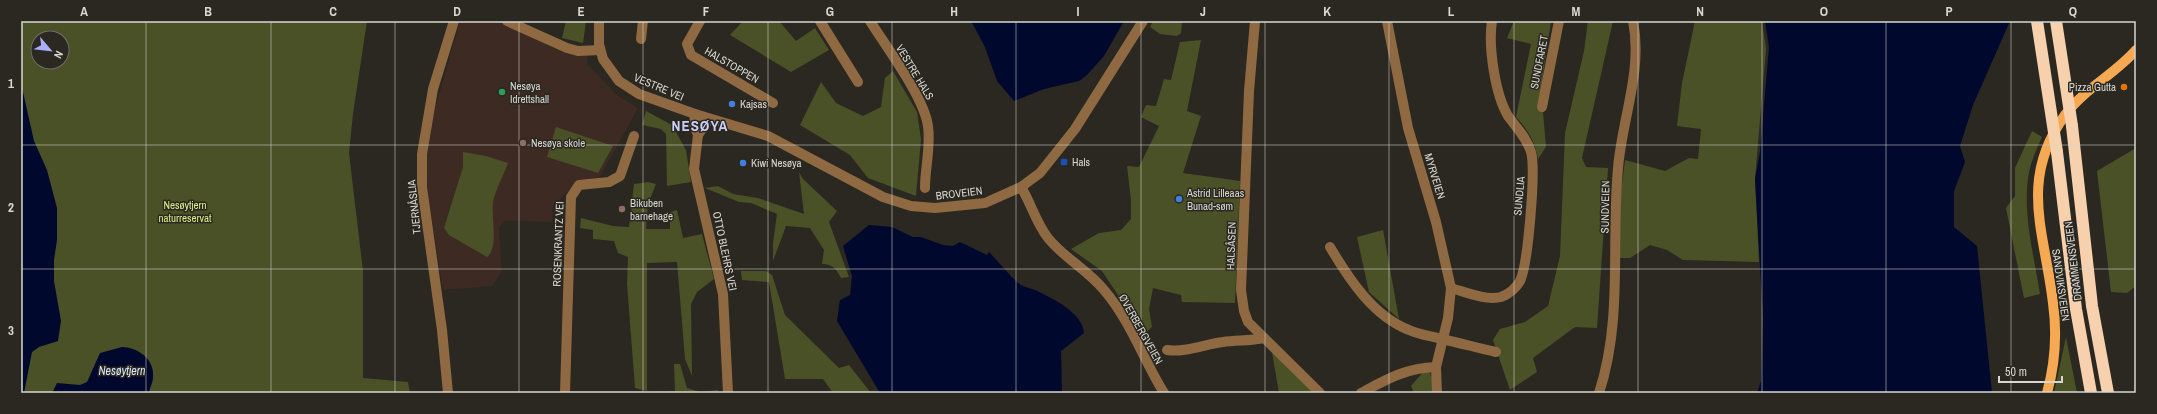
<svg xmlns="http://www.w3.org/2000/svg" width="2157" height="414" font-family="'Archivo Narrow',sans-serif">
  <style>
    .education { fill: #3c2a23 }
    .green { fill: #4b5127; fill-rule: evenodd }
    .water { fill: #00082d }
    .lines { fill: none; stroke-linecap: round; stroke-linejoin: round }
    .minor { stroke: #8e6942; stroke-width: 10 }
    .major { stroke: #f6a953; stroke-width: 10 }
    .highway { stroke: #f7d1ad; stroke-width: 12 }
    .highway-bridge { stroke: #f7d1ad; stroke-width: 12 }
    .grid { fill: none; stroke: #d8d7d2; stroke-width: 1; stroke-opacity: 0.55 }
    .food-dot { fill: #e8710a; stroke: #2a2820; stroke-width: 1.5 }
    .leisure-dot { fill: #2e9e5b; stroke: #2a2820; stroke-width: 1.5 }
    .shop-dot { fill: #3f7fe0; stroke: #2a2820; stroke-width: 1.5 }
    .education-dot { fill: #8d6e63; stroke: #2a2820; stroke-width: 1.5 }
    .transit-dot { fill: #1a4fb4; stroke: #2a2820; stroke-width: 1.5 }
    .labels { text-anchor: middle; dominant-baseline: central; stroke-width: 3; stroke-linejoin: round; paint-order: stroke }
    .street-label { font-size: 11px; fill: #d8d7d2; stroke: #2a2820 }
    .poi-label { font-size: 11px; fill: #d8d7d2; stroke: #2a2820; text-anchor: start }
    .park-label { font-size: 11px; fill: #ddec84; stroke: #2a2820 }
    .water-label { font-size: 12px; font-style: italic; fill: #d9e5f6; stroke: #2a2820 }
    .district-label { font-size: 15px; font-weight: bold; letter-spacing: 1px; fill: #cacef9; stroke: #2a2820 }
    .neatline { fill: none; stroke: #d8d7d2; stroke-width: 1.5 }
    .grid-label { font-size: 13px; text-anchor: middle; font-weight: bold; fill: #d8d7d2 }
  </style>
  <rect width="100%" height="100%" fill="#2a2820"/>
  <path class="education" d="M460,21h41l51,26 35,8v9l6,6 25,26 20,12 -39,71 -22,2 -24,26 -1,15 -47,-1 -6,7 3,43 -10,15 -49,4 -13,-82 -6,-52 5,-26z"/>
  <g class="green">
    <path d="M21,21h346l-14,93 -4,39 14,118v107l45,4 2,11h-389zM38,38h24v24h-24z"/>
    <path d="M566,21h20l-3,22 -21,-5z"/>
    <path d="M743,21h36l17,20 19,-13 14,22 -38,22 -61,-37z"/>
    <path d="M1153,21h29l-1,12 -4,3 -17,-2 -10,-7z"/>
    <path d="M1514,21h37l-10,67 5,59 -8,12c-3,-18 -10,-29 -22,-42l15,-73 -24,-6z"/>
    <path d="M1588,21h25l-31,137 4,9 22,1 -11,160 -22,-1 -42,31 4,14 -27,18 -17,-50 7,-11 25,-7 23,-16 12,-50 5,-123 19,-82z"/>
    <path d="M1695,21h67l4,28 -11,130 4,83 -76,-2 -16,-10 -17,-5 -20,13h-11v-50l6,-48 40,11 24,-13 9,1 3,-30 -24,-3 5,-43z"/>
    <path d="M1201,40l-14,71 14,5 -18,57 57,8 -5,122 -53,-1 -1,-7 -28,-7 -4,21 3,18 -8,7 -42,-63 -31,-22 28,-16 22,-3 10,-11v-19l-4,-34 12,1 20,-41 -18,-9 5,-12 10,1 8,-27 7,1 9,-38z"/>
    <path d="M893,71l24,41 4,27 -5,57 -48,-18 -18,-23 -50,-30 21,-43 15,21 27,13 18,-9 4,-29z"/>
    <path d="M646,111l26,14 14,25 5,32 -24,4 -1,-52 -5,-5 -19,-4z"/>
    <path d="M556,127l57,19 -15,27 -51,-16z"/>
    <path d="M2032,131l10,6c-6,13 -12,27 -14,41 -5,38 6,78 12,116l-16,4 -18,-90 9,-12v-28z"/>
    <path d="M2136,148v138l-9,7 -16,-1 -14,-121z"/>
    <path d="M463,152l23,4 22,7c-5,13 -12,26 -15,39 -2,14 6,46 -6,55l-38,-22 -5,-7 19,-61z"/>
    <path d="M799,172l4,7 34,32 -8,11 20,55 -8,1c-5,-9 -8,-14 -19,-14l2,-14 -14,-22 -24,-2 -13,35v-18l4,-29 -26,-11 -12,-1 -34,-14 13,-2 15,8 25,4 46,16z"/>
    <path d="M648,182l8,2 -8,20 -2,25h24v-17l7,-2 6,28 19,-4 12,45 -17,13 -6,12 1,72 -7,-17 -8,-97 -30,1v128l-12,-3 -8,-104 1,-27 -10,-4 -4,-12 -21,-2v-9l-13,-2 1,-10 32,8 16,1 5,-43z"/>
    <path d="M1383,230l16,89 -30,-27 -12,-55z"/>
    <path d="M741,271h25l6,4 13,40 54,53 10,-3 22,28h-38l-10,-14h-38l-16,-97 -27,-2z"/>
    <path d="M2066,337l11,56h-23z"/>
    <path d="M1272,352l43,41h-36z"/>
    <path d="M674,364h6l7,24 13,4 18,-2v3h-75l32,-2z"/>
    <path d="M1424,371l6,2 2,5v15h-18l-3,-7z"/>
  </g>
  <g class="water">
    <path d="M971,21h153l-20,35 -17,19 -8,6 -35,8 -30,12 -17,-20 -12,-34z"/>
    <path d="M1765,21h245l-37,84 -13,41 5,16 -11,29v36l23,19 15,147h-235l4,-12 2,-62 -8,-140 5,-27 9,-105z"/>
    <path d="M21,83l13,58 13,29 10,38v32l-3,20v21l7,40 -3,20 -19,6 -7,5 -8,41h-3z"/>
    <path d="M869,225l23,2 21,10h8l22,8 10,1 7,-4 27,13 2,-3c10,10 19,22 29,31 5,4 12,5 17,7 17,8 48,23 49,43l-23,18 1,42h-182l-43,-72 3,-21 10,-5 2,-19 -9,-30z"/>
    <path d="M122,347c15,0 33,12 31,30 0,6 -3,10 -4,16h-97l5,-10 23,2 7,-3 13,-29z"/>
  </g>
  <g class="lines">
    <g class="minor">
      <path d="M507,21l60,27 11,3 22,-1"/>
      <path d="M599,21v23l4,15 16,22 20,13 56,20 73,22 115,61 28,9 24,2 50,-5 36,-16 19,-14 35,-44 68,-108"/>
      <path d="M700,21l-13,23 4,11 82,48"/>
      <path d="M820,21l38,61"/>
      <path d="M870,21c17,27 54,76 58,105 3,21 -3,41 -3,62"/>
      <path d="M1255,21l-6,70 -8,199 3,21 4,11 72,71"/>
      <path d="M1387,21l21,107 28,94 15,66 -3,30 -12,49 1,26"/>
      <path d="M641,39l2,-18"/>
      <path d="M1542,107l17,-86"/>
      <path d="M695,114l-1,11 4,10"/>
      <path d="M709,119l-11,16 -4,34 29,125 5,99"/>
      <path d="M1021,187c10,16 15,36 27,51 16,20 40,32 56,52 26,30 39,69 60,103"/>
      <path d="M1330,247c19,32 43,69 79,83 11,5 22,6 33,9 18,4 36,9 54,13"/>
      <path d="M1451,288c14,4 35,13 50,9 8,-3 15,-9 19,-16 8,-16 16,-111 11,-129 -4,-14 -15,-25 -23,-36 -13,-22 -20,-70 -16,-95"/>
      <path d="M1167,350c17,3 39,-6 56,-8 14,-2 27,-1 41,-4"/>
      <path d="M448,393l-6,-63 -20,-143v-33l11,-65 21,-68"/>
      <path d="M565,393l6,-196 8,-12 30,-3 11,-6 14,-40"/>
      <path d="M1361,393c26,-14 45,-25 75,-26"/>
      <path d="M1599,393c24,-73 12,-150 19,-225 4,-49 25,-98 15,-147"/>
    </g>
    <path class="major" d="M2047,393c8,-29 10,-61 6,-90 -8,-70 -35,-123 12,-188 19,-26 50,-41 71,-65"/>
    <g class="highway">
      <path d="M2072,126l20,180 16,87"/>
      <path d="M2057,152l19,157 15,84"/>
    </g>
    <g class="highway-bridge">
      <path d="M2037,21l20,131"/>
      <path d="M2056,21l16,105"/>
    </g>
  </g>
  <path class="grid" d="M146,21v372M271,21v372M395,21v372M519,21v372M643,21v372M768,21v372M892,21v372M1016,21v372M1141,21v372M1265,21v372M1389,21v372M1514,21v372M1638,21v372M1762,21v372M1886,21v372M2011,21v372M21,145h2115M21,269h2115"/>
  <circle class="food-dot" cx="2124" cy="87" r="4"/>
  <circle class="leisure-dot" cx="502" cy="92" r="4"/>
  <g class="shop-dot">
    <circle cx="732" cy="104" r="4"/>
    <circle cx="743" cy="163" r="4"/>
    <circle cx="1179" cy="199" r="4"/>
  </g>
  <g class="education-dot">
    <circle cx="523" cy="143" r="4"/>
    <circle cx="622" cy="209" r="4"/>
  </g>
  <rect class="transit-dot" x="1060" y="158" width="8" height="8" rx="2"/>
  <g class="labels">
    <g class="street-label">
      <text transform="translate(1539 62) rotate(-79)">SUNDFARET</text>
      <text transform="translate(732 65) rotate(30)">HALSTOPPEN</text>
      <text transform="translate(915 72) rotate(59)">VESTRE HALS</text>
      <text transform="translate(659 87) rotate(23)">VESTRE VEI</text>
      <text transform="translate(1435 176) rotate(73)">MYRVEIEN</text>
      <text transform="translate(959 193) rotate(-7)">BROVEIEN</text>
      <text transform="translate(1519 196) rotate(-85)">SUNDLIA</text>
      <text transform="translate(414 207) rotate(-96)">TJERNÅSLIA</text>
      <text transform="translate(1605 207) rotate(-89)">SUNDVEIEN</text>
      <text transform="translate(558 244) rotate(-88)">ROSENKRANTZ VEI</text>
      <text transform="translate(1231 246) rotate(-88)">HALSÅSEN</text>
      <text transform="translate(725 251) rotate(78)">OTTO BLEHRS VEI</text>
      <text transform="translate(2073 261) rotate(-97)">DRAMMENSVEIEN</text>
      <text transform="translate(2061 285) rotate(82)">SANDVIKSVEIEN</text>
      <text transform="translate(1141 329) rotate(61)">ØVERBERGVEIEN</text>
    </g>
    <g class="poi-label">
      <text x="510" y="86">Nesøya<tspan x="510" dy="13">Idrettshall</tspan></text>
      <text x="2116" y="87" text-anchor="end">Pizza Gutta</text>
      <text x="740" y="104">Kajsas</text>
      <text x="531" y="143">Nesøya skole</text>
      <text x="1072" y="162">Hals</text>
      <text x="751" y="163">Kiwi Nesøya</text>
      <text x="1187" y="193">Astrid Lilleaas<tspan x="1187" dy="13">Bunad-søm</tspan></text>
      <text x="630" y="203">Bikuben<tspan x="630" dy="13">barnehage</tspan></text>
    </g>
    <g class="park-label">
      <text x="185" y="205">Nesøytjern<tspan x="185" dy="13">naturreservat</tspan></text>
    </g>
    <g class="water-label">
      <text x="122" y="371">Nesøytjern</text>
    </g>
    <g class="district-label">
      <text x="700" y="125">NESØYA</text>
    </g>
  </g>
  <rect width="2157" height="414" fill="none" stroke="#2a2820" stroke-width="44"/>
  <g transform="translate(50 50) rotate(118)"><circle r="19" fill="#2a2820" stroke="#706e67"/>
  <path d="M0-3L7 15L0 10L-7 15Z" fill="#abaffb"/>
  <text y="-6" font-size="11" font-weight="bold" text-anchor="middle" fill="#d8d7d2">N</text>
  </g>
  <path d="M1999 376v6h63v-6" fill="none" stroke="#d8d7d2" stroke-width="2"/>
  <text x="2005" y="376" font-size="12" fill="#d8d7d2" stroke="#2a2820" stroke-width="3" paint-order="stroke">50 m</text>
  <rect x="22" y="22" width="2113" height="370" class="neatline"/>
  <g class="grid-label">
    <text x="84" y="16">A</text>
    <text x="208" y="16">B</text>
    <text x="333" y="16">C</text>
    <text x="457" y="16">D</text>
    <text x="581" y="16">E</text>
    <text x="706" y="16">F</text>
    <text x="830" y="16">G</text>
    <text x="954" y="16">H</text>
    <text x="1078" y="16">I</text>
    <text x="1203" y="16">J</text>
    <text x="1327" y="16">K</text>
    <text x="1451" y="16">L</text>
    <text x="1576" y="16">M</text>
    <text x="1700" y="16">N</text>
    <text x="1824" y="16">O</text>
    <text x="1949" y="16">P</text>
    <text x="2073" y="16">Q</text>
    <text x="11" y="88">1</text>
    <text x="11" y="212">2</text>
    <text x="11" y="335">3</text>
  </g>
</svg>
